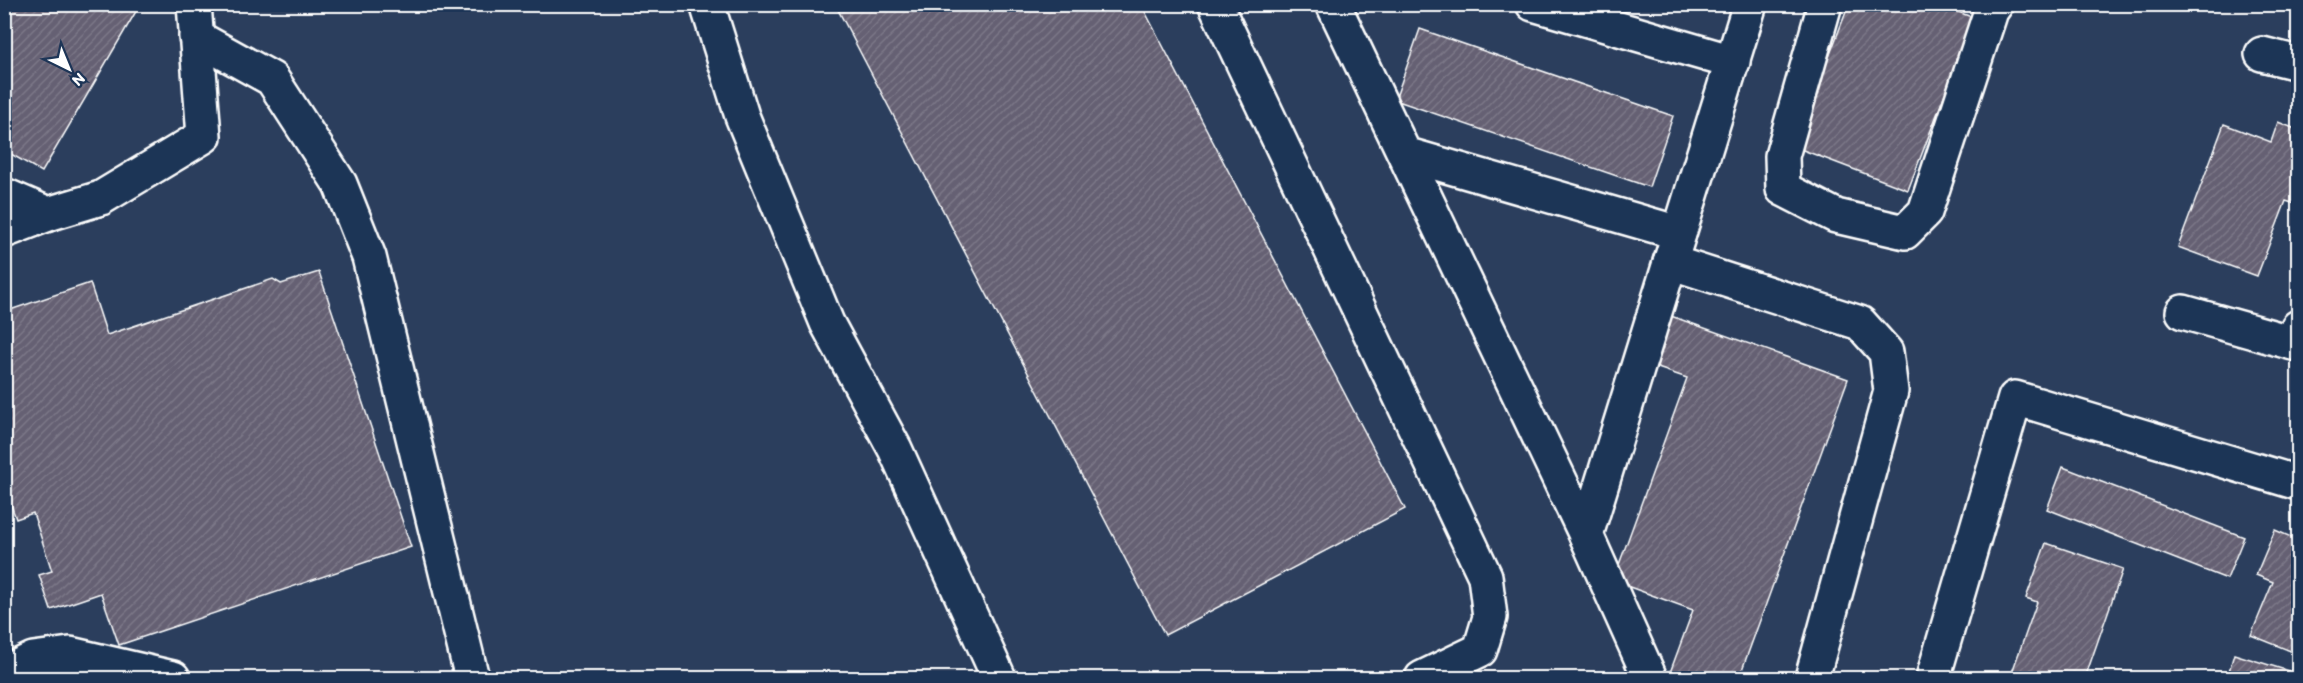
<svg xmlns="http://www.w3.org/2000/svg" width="2303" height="683" font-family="Itim,sans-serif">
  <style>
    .building { fill: url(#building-hatch); stroke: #fff; stroke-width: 1.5 }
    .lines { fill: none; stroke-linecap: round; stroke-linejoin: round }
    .minor-casing { stroke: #fff; stroke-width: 38 }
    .minor { stroke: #1d3557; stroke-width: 33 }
  </style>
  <defs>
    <pattern id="building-hatch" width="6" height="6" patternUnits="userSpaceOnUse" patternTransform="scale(1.5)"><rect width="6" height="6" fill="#656073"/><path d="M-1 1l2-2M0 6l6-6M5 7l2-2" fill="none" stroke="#7c7888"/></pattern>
  </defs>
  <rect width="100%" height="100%" fill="#2b3e5d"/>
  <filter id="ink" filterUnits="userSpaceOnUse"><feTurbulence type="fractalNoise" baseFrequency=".0167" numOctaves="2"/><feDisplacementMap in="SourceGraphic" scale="12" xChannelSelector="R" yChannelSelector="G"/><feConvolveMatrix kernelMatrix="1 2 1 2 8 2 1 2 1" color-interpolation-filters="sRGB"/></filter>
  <g filter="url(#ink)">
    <g class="building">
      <path d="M4,4h127l7,4 -96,164 -38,-22z"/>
      <path d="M835,4h306l264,505 -240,126z"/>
      <path d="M1849,4h89l36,14 -66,172 -113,-43z"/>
      <path d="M1420,29l253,87 -24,71 -254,-87z"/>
      <path d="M2278,122l20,8v75l-12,-4 -29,75 -79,-29 46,-123 47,18z"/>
      <path d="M319,272l92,275 -292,98 -18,-52 -50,17 -12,-35 13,-4 -19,-58 -17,6 -12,-34v-173l86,-29 17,52 166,-56 8,5z"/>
      <path d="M1668,315l180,64 -109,299h-71l25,-68 -80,-29 74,-203 -38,-13z"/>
      <path d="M2063,467l181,70 -17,42 -180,-70z"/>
      <path d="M2275,530l23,10v114l-47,-19 22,-53 -17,-7z"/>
      <path d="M2046,543l77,26 -38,109h-75l27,-76 -11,-4z"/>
      <path d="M2234,654l64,20v4h-71z"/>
    </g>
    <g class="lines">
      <g class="minor-casing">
        <g id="minor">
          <path d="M707,4l35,112 85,207 68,126 104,229"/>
          <path d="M1215,4l270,572 5,41 -10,33 -58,28"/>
          <path d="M1333,4l253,531 164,-531"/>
          <path d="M1533,4l200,58"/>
          <path d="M1825,4l-43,152 1,33 53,27 69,16 20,-20 66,-201 5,-7"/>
          <path d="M196,37l76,42 68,105 29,73 103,421"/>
          <path d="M2262,54l36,9"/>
          <path d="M1405,154l274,79"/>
          <path d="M4,195l44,19 53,-16 103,-62 -10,-132"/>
          <path d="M4,231l44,-17"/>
          <path d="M1670,262l190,61 26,29 5,39 -79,287"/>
          <path d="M2183,312l110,31 5,-16"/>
          <path d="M1586,535l64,143"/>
          <path d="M4,673l29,-14 37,-5 103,24"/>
          <path d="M1933,678l82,-280 283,85"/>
        </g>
      </g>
      <use href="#minor" class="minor"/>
    </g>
  </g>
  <rect width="2303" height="683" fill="none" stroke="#1d3557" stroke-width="24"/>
  <rect x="12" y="12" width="2279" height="659" fill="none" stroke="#fff" stroke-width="2" filter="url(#ink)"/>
  <g transform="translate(69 69) rotate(137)" stroke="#1d3557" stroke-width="4.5" paint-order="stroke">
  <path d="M0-4.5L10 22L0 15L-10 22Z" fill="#ffffff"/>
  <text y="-9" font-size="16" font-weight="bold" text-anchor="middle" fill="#ffffff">N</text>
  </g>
</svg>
